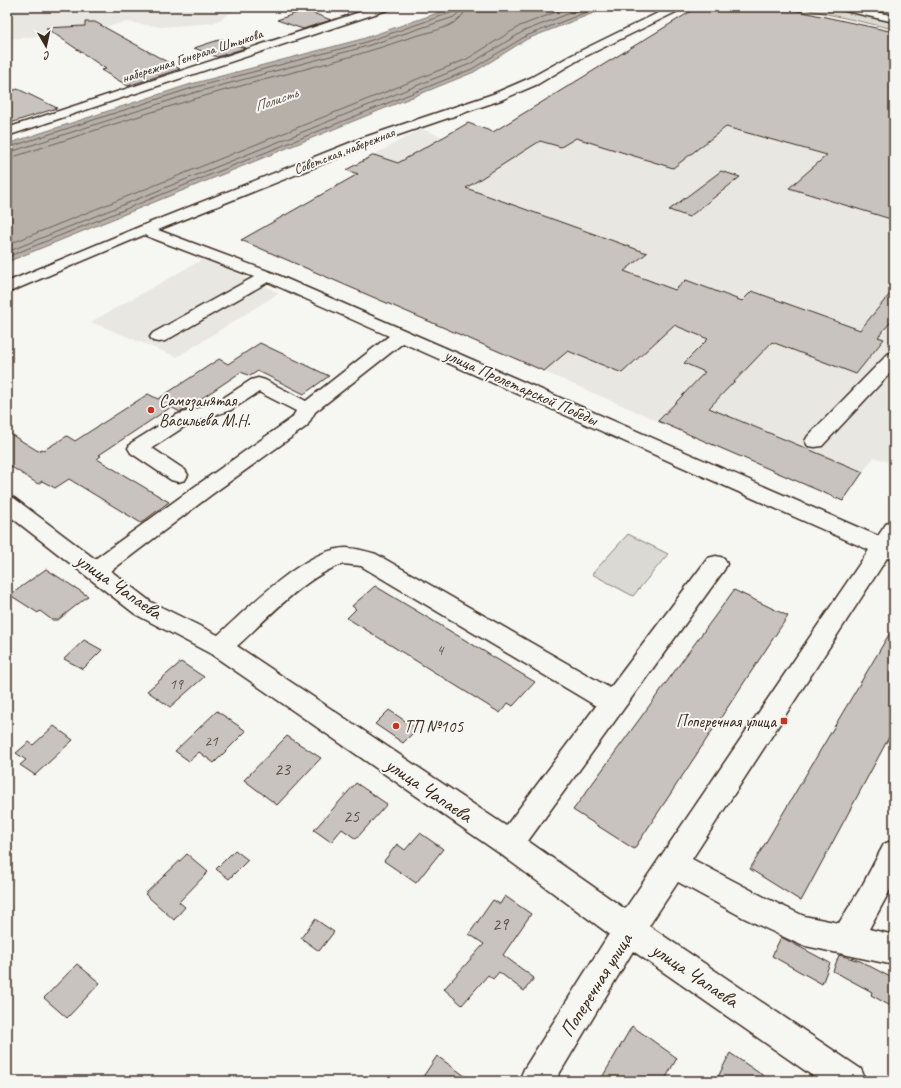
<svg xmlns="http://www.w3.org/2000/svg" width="901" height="1088" font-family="Caveat,sans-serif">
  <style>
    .built { fill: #e8e7e2 }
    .green { fill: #dad9d3; stroke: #8a8278 }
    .water { fill: #b6b0a9; stroke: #857a71 }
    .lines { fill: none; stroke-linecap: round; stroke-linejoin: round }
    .shore { stroke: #6c6056; stroke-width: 1 }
    .building { fill: #c8c3be; stroke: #3b2a1e }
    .minor-casing { stroke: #3b2a1e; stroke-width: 3 }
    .major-casing { stroke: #3b2a1e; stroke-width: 3 }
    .minor { fill: #f6f6f2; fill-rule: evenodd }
    .major { fill: #f6f6f2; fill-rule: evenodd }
    .poi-dot { fill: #c8321e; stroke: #f6f6f2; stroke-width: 1.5 }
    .labels { text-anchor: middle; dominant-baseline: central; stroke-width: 4; stroke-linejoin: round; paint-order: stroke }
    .far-street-label { font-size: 14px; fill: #3b2a1e; stroke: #f6f6f2 }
    .far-water-label { font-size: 15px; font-style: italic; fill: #605248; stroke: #f6f6f2 }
    .number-label { font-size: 15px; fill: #5e5046 }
    .street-label { font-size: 17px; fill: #3b2a1e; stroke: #f6f6f2 }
    .poi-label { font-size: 17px; fill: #3b2a1e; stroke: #f6f6f2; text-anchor: start }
    .near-number-label { font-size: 18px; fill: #5e5046 }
    .near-street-label { font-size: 20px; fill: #3b2a1e; stroke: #f6f6f2 }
  </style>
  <rect width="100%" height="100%" fill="#f6f6f2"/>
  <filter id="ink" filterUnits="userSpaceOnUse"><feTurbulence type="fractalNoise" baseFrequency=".025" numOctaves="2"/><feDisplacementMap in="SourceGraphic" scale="8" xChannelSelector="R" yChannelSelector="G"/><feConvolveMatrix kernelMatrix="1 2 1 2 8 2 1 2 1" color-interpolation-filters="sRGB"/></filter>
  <g filter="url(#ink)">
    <g class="built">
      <path d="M14,7h225l-16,11 -10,5 -52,4 -33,-5 -54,11 -67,6v-13z"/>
      <path d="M698,7h82l114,25v421l-6,9 -14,-5 -11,15 -182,-75 -23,24 -417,-181 116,-65 -11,-5 75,-41 23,8 24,-14 25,9z"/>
      <path d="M205,258l74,35 -102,64 -86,-35z"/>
    </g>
    <g class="green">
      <path d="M796,7h30l68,15v7z"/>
      <path d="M628,534l40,20 -35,42 -41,-22z"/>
    </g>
    <path class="water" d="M455,7h154l-82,32 -53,33 -467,190v-118l184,-60 171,-45z"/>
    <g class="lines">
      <g class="shore">
        <path d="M7,148l185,-60 171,-45 90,-31 2,-5"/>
        <path d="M7,153l186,-60 171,-46 90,-30 4,-4 2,-6"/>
        <path d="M7,159c62,-20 124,-41 187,-60 71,-21 144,-36 215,-61 17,-6 54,-10 57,-31"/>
        <path d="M7,245l460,-186 53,-33 49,-19"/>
        <path d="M7,252l463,-188 54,-33 62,-24"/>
        <path d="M7,257l465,-188 54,-33 73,-29"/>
      </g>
    </g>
    <g class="building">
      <path d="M698,7h82l114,25v188l-105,-32 38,-33 -101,-28 -53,41 -97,-30 -15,9 -21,-6 -74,47 181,65 -23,18 51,19 11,-10 56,21 10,-10 108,39 34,-41v29l-16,19 6,2 -28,35 -84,-32 -63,66 154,64 -20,29 -185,-80 47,-49 -21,-9 24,-24 -34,-14 -52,48 -54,-22 -24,20 -303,-131 117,-66 -12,-4 28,-15 24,8 70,-40 25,9z"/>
      <path d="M305,10l26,10 -28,9 -26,-9z"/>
      <path d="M85,22h10l85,47 -52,17 -27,-16 5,-1 -60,-41 39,-2z"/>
      <path d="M222,39l23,9 -28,9 -23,-9z"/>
      <path d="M18,89l39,19 -50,16v-32z"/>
      <path d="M721,171l19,6 -51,40 -20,-7z"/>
      <path d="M260,343l69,33 -25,18 -46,-23 -8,5 -9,-4 -58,39 -3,1 -9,-5 -72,48 2,1 -4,3 72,43 -28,21 -72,-44 -14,9 -13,-7 -4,3 -31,-20v-32l31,19 4,-2 2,1 23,-14 8,5 73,-47 10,5 61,-40 9,5z"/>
      <path d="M46,569l42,27 -30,24h-6l-12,-9 -2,2 -28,-18z"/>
      <path d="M375,586l160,96 -22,24 -5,-3 -8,10 -153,-95 9,-9 -4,-3z"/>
      <path d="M734,590l54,26 -154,233 -61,-39z"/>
      <path d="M894,626v102l-93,173 -51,-32z"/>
      <path d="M84,640l18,10 -19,19 -19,-10z"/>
      <path d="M181,662l23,15 -34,30 -23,-16z"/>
      <path d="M389,710l28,19 -14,14 -28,-19z"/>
      <path d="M217,711l29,20 -32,32 -15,-11 -10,9 -14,-10z"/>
      <path d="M54,726l19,14 -38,35 -15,-10 6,-5 -10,-7 13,-11 4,3z"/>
      <path d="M287,736l34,22 -44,47 -33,-25z"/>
      <path d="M356,783l31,21 -31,35 -14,-10 -11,13 -17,-12z"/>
      <path d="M420,833l23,16 -27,34 -32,-22 13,-17 8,6z"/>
      <path d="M235,850l13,10 -19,19 -13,-10z"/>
      <path d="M187,854l21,18 -29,30 6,5 -11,13 -29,-26z"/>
      <path d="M505,896l26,18 -28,41 31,23 -10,13 -25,-19 -6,7 -5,-4 -26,30 -18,-16 40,-45 -15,-10 24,-34 7,4z"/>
      <path d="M315,919l19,13 -15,19 -18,-13z"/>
      <path d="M781,937l49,26 -8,21 -50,-28z"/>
      <path d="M839,955l21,6 34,18v29l-23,-13 1,-3 -39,-21z"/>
      <path d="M77,964l23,19 -33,35 -23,-20z"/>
      <path d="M632,1026l45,32 -13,23h-64z"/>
      <path d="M730,1053l41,28h-55z"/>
      <path d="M437,1056l35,25h-52z"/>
    </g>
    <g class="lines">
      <g class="minor-casing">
        <g id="minor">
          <path d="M375,7h16l-1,2 -383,127v-8z"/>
          <path d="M670,7h13l-1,2 -102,50 -42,25 -37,16 -129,44 -214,86 115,43 605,263 8,-12 8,-3v39l-7,-2 -195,301 74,39 38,18 35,7 24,-39 21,-40 10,-4v43l-25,46 25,6v30l-93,-20 -57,-27 -66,-36 -29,44 212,143 5,12h-46l-187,-130 -78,130h-36l5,-12 85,-135 -110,-81 -288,-199 -76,-40 -128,-100v-18l7,2 81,61 102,-74 95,-67 4,-7 -37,-19 -28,18 -41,13 -38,25 33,22 3,5 -3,5 -7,2 -7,-2 -40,-27 -3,-5 3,-5 45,-28 41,-13 34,-22 7,-2 7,2 41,21 83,-65 -121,-54 -103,59 -6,1 -6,-1 -3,-4 3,-4 101,-56 -110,-42 -137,58v-11l132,-55 223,-89 131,-44 37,-16 42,-23zM403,343l466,207 -244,359 -97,-68 196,-271 3,-6 -3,-6 -8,-2 -8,2 -98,130 -234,-134c-10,-3 -20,-6 -30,-6 -40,0 -99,61 -128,87l-67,-33 -40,-31 100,-76 96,-69 8,-14zM343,564l18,2 235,140 -90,120 -269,-180c29,-26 68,-70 106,-82z"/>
          <path d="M894,353v16l-72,77 -7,1 -7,-1 -3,-5 3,-5 80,-82z"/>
        </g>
      </g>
      <g class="major-casing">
        <path id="major" d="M836,7h19l39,9v6l-57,-13z"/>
      </g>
      <use href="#minor" class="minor"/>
      <use href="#major" class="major"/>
    </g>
  </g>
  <g class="poi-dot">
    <circle cx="151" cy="410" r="4"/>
    <rect x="780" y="717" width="8" height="8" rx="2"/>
    <circle cx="396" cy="726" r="4"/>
  </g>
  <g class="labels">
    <g class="far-street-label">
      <text transform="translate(192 56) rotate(-18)">набережная Генерала Штыкова</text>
      <text transform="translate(344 151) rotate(-21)">Советская набережная</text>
    </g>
    <g class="far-water-label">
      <text transform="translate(276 100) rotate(-19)">Полисть</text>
    </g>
    <g class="number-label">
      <text x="440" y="650">4</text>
      <text x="176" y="684">19</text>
      <text x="211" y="741">21</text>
    </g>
    <g class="street-label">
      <text transform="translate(521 387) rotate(24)">улица Пролетарской Победы</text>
    </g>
    <g class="poi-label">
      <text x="159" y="400">Самозанятая<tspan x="159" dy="20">Васильева М.Н.</tspan></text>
      <text x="776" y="721" text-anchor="end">Поперечная улица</text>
      <text x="404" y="726">ТП №105</text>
    </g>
    <g class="near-number-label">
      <text x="282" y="769">23</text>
      <text x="351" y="816">25</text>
      <text x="500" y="924">29</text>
    </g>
    <g class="near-street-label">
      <text transform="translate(119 586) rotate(35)">улица Чапаева</text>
      <text transform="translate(429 790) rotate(34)">улица Чапаева</text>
      <text transform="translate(695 975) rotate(34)">улица Чапаева</text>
      <text transform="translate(596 985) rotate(-58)">Поперечная улица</text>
    </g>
  </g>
  <rect width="901" height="1088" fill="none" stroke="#f6f6f2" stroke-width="24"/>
  <rect x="12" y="12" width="877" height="1064" fill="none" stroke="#3b2a1e" stroke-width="1.5" filter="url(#ink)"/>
  <g transform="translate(46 46) rotate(171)" stroke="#f6f6f2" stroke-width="3" paint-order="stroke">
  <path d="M0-3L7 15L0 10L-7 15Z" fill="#3b2a1e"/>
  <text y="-6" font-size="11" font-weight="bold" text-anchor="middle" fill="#3b2a1e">С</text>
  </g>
</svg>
